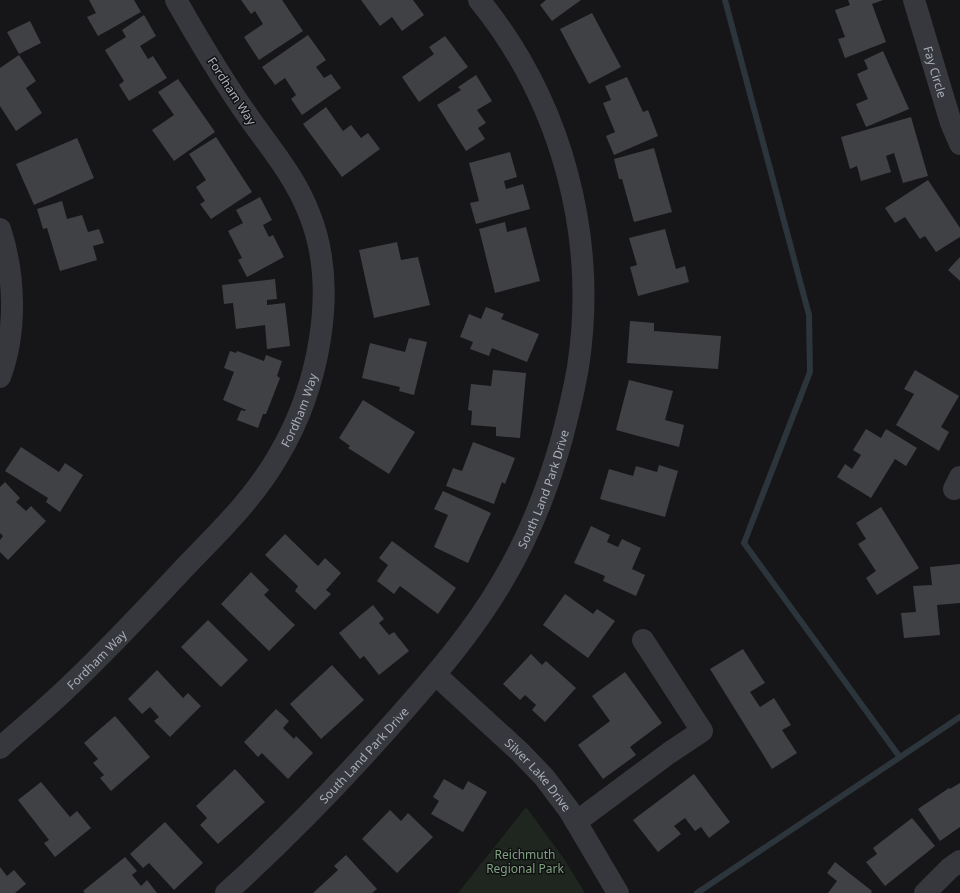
<svg xmlns="http://www.w3.org/2000/svg" width="960" height="893" font-family="'Noto Sans',sans-serif">
  <style>
    .green { fill: #1e261f }
    .lines { fill: none; stroke-linecap: round; stroke-linejoin: round }
    .stream { stroke: #2c353c; stroke-width: 6 }
    .building { fill: #404145 }
    .minor { stroke: #37383d; stroke-width: 22 }
    .labels { text-anchor: middle; dominant-baseline: central; stroke-width: 3; stroke-linejoin: round; paint-order: stroke }
    .street-label { font-size: 12px; fill: #a8adb8; stroke: #111113 }
    .park-label { font-size: 12px; fill: #7fa381; stroke: #111113 }
  </style>
  <rect width="100%" height="100%" fill="#161618"/>
  <path class="green" d="M526,807l38,52 21,34h-127z"/>
  <g class="lines">
    <g class="stream">
      <path d="M725,0l84,315 1,57 -66,171 155,213"/>
      <path d="M697,893l263,-176"/>
    </g>
  </g>
  <g class="building">
    <path d="M89,0h45l7,12 -43,24 -11,-19 9,-4z"/>
    <path d="M241,0h41l21,31 -44,29 -15,-23 19,-13 -8,-13 -4,3z"/>
    <path d="M361,0h52l11,15 -22,16 -10,-14 -12,9z"/>
    <path d="M546,0h35l-29,21 -12,-16z"/>
    <path d="M848,0h35l-11,4 14,38 -41,16 -7,-19 7,-2 -10,-27 15,-5z"/>
    <path d="M592,13l29,54 -32,17 -29,-55z"/>
    <path d="M144,15l12,21 -16,10 8,13 5,-3 14,22 -38,23 -10,-16 5,-4 -19,-31 21,-13 -4,-7z"/>
    <path d="M30,21l11,22 -22,11 -12,-22z"/>
    <path d="M308,35l18,25 -10,7 8,11 7,-4 10,14 -39,27 -11,-16 5,-4 -11,-17 -10,7 -13,-18z"/>
    <path d="M445,36l23,31 -49,35 -17,-25 32,-23 -5,-7z"/>
    <path d="M883,51l26,58 -43,18 -10,-23 12,-5 -11,-25 11,-5 -4,-9z"/>
    <path d="M19,55l17,26 -10,7 16,25 -26,18 -16,-25v-38z"/>
    <path d="M476,75l16,26 -15,9 9,13 -8,5 7,11 -19,12 -29,-46 24,-15 -3,-3z"/>
    <path d="M627,77l16,35 5,-2 10,26 -44,19 -8,-19 9,-4 -12,-29 8,-3 -6,-14z"/>
    <path d="M178,79l37,53 -41,29 -22,-31 22,-15 -16,-23z"/>
    <path d="M326,107l17,24 8,-6 10,13 7,-5 12,16 -38,28 -39,-53z"/>
    <path d="M911,117l17,59 -25,7 -9,-30 -8,3 5,16 -30,9 -4,-15 -7,3 -9,-32z"/>
    <path d="M216,137l36,55 -41,27 -11,-15 5,-3 -9,-14 10,-7 -17,-26z"/>
    <path d="M77,138l17,40 -60,27 -18,-41z"/>
    <path d="M654,148l18,64 -38,10 -12,-43h-3l-5,-20z"/>
    <path d="M510,152l7,25 -13,4 2,8 17,-5 7,25 -54,15 -6,-21 9,-2 -10,-38z"/>
    <path d="M928,180l32,48v9l-24,15 -11,-16 -5,3 -15,-22 -10,6 -10,-15z"/>
    <path d="M260,197l12,23 -9,5 6,12 4,-2 11,22 -37,20 -9,-17 4,-2 -14,-27 15,-8 -7,-13z"/>
    <path d="M62,201l5,18 15,-4 6,17 11,-3 5,14 -11,3 4,14 -37,11 -13,-43 -4,1 -6,-20z"/>
    <path d="M505,222l2,10 19,-5 14,54 -45,12 -16,-64z"/>
    <path d="M665,229l11,40 9,-3 4,16 -51,14 -8,-29 7,-2 -8,-27z"/>
    <path d="M397,242l4,18 17,-3 12,48 -56,13 -15,-68z"/>
    <path d="M960,257v24l-12,-11z"/>
    <path d="M275,279l2,20 -10,1v5l18,-2 5,43 -23,3 -2,-24 -29,4 -3,-26 -9,1 -2,-19z"/>
    <path d="M486,307l18,7 -3,5 38,15 -12,28 -35,-14 -3,8 -19,-7 3,-7 -13,-5 9,-23 12,5z"/>
    <path d="M630,321l24,2v8l67,5 -3,33 -91,-6z"/>
    <path d="M409,338l18,4 -13,53 -15,-4 1,-4 -38,-9 8,-35 35,9z"/>
    <path d="M230,351l6,2 1,-2 27,10 2,-6 16,6 -5,15 3,2 -14,36h-3l-5,14 -21,-8 4,-10 4,1 1,-1 -23,-10 11,-28 -10,-4z"/>
    <path d="M493,370l33,3 -6,65 -24,-2v-9l-25,-2 1,-14 -4,-1 3,-26 20,2z"/>
    <path d="M915,370l44,26 -18,31 8,5 -10,19 -43,-26 18,-31 -10,-5z"/>
    <path d="M629,380l44,11 -8,29 19,5 -5,22 -63,-17z"/>
    <path d="M363,400l52,32 -26,42 -41,-26 2,-2 -11,-8z"/>
    <path d="M866,429l15,9 5,-9 31,19 -11,18 -11,-7 -24,39 -34,-21 8,-13 7,5 9,-14 -8,-5z"/>
    <path d="M473,442l42,16 -10,26 -3,-2 -8,22 -48,-18 7,-18 9,3z"/>
    <path d="M21,447l38,25 6,-9 18,12 -23,37 -14,-10 2,-4 -43,-27z"/>
    <path d="M659,465l19,6 -13,46 -65,-18 9,-30 24,7 3,-10 21,6z"/>
    <path d="M5,482l15,16 -4,4 10,9 5,-5 15,15 -38,39 -8,-8v-12l3,-4 -3,-3v-46z"/>
    <path d="M443,491l48,22 -23,50 -34,-16 14,-32 -14,-6z"/>
    <path d="M881,507l38,61 -42,27 -11,-17 10,-7 -18,-27 8,-5 -10,-16z"/>
    <path d="M591,526l19,9 -3,7 11,5 4,-8 19,9 -9,21 13,6 -9,21 -33,-15 2,-5 -31,-13z"/>
    <path d="M285,534l33,32 7,-8 16,15 -15,17 5,4 -16,16 -20,-19 3,-5 -33,-31z"/>
    <path d="M392,541l64,47 -18,26 -38,-28 -6,8 -17,-13 11,-16 -9,-7z"/>
    <path d="M960,564v39l-23,2 3,30 -36,3 -3,-25 15,-1 -3,-26 19,-1 -2,-18z"/>
    <path d="M251,572l18,18 -5,5 31,30 -26,26 -48,-47z"/>
    <path d="M565,594l28,20 4,-5 18,12 -27,37 -45,-33z"/>
    <path d="M373,605l11,14 -5,4 10,12 5,-3 15,19 -30,24 -15,-19 -4,3 -21,-26z"/>
    <path d="M208,620l40,40 -27,27 -40,-40z"/>
    <path d="M743,649l22,34 -15,9 10,15 14,-9 17,27 -9,5 15,23 -25,16 -62,-100z"/>
    <path d="M531,654l11,11 4,-4 30,27 -31,34 -13,-12 4,-5 -11,-10 -5,5 -17,-16z"/>
    <path d="M332,665l32,35 -43,39 -31,-35z"/>
    <path d="M157,670l26,28 5,-5 13,13 -31,31 -16,-16 5,-4 -9,-10 -8,7 -14,-15z"/>
    <path d="M625,672l37,51 -32,24 6,8 -33,24 -25,-34 32,-24 -18,-25z"/>
    <path d="M276,709l13,12 -6,7 11,11 2,-3 17,17 -25,26 -26,-26 -4,4 -14,-15z"/>
    <path d="M115,716l35,41 -39,34 -11,-13 4,-3 -11,-12 5,-4 -14,-16z"/>
    <path d="M235,769l30,33 -47,42 -18,-19 7,-7 -11,-12z"/>
    <path d="M694,774l36,48 -21,16 -8,-11 -6,4 -10,-13 -11,8 7,8 -23,18 -25,-32z"/>
    <path d="M444,779l19,11 5,-9 19,11 -24,40 -32,-18 8,-13 -6,-4z"/>
    <path d="M41,782l29,35 7,-6 14,17 -36,29 -11,-14 5,-3 -31,-40z"/>
    <path d="M960,783v44l-20,14 -22,-32 31,-21 1,1z"/>
    <path d="M390,810l11,11 7,-8 25,24 -36,36 -35,-34z"/>
    <path d="M912,818l23,28 -50,40 -19,-24 11,-8 -4,-6z"/>
    <path d="M165,822l38,41 -29,27 -25,-27 -6,5 -13,-14z"/>
    <path d="M346,855l31,34 -5,4h-59l25,-23 -4,-4z"/>
    <path d="M125,857l12,14 -5,4 9,11 6,-6 10,13h-72l-2,-2z"/>
    <path d="M835,862l37,29 -1,2h-43l9,-12 -10,-8z"/>
    <path d="M0,867l7,9 7,-6 12,14 -11,9h-15z"/>
  </g>
  <g class="lines">
    <g class="minor">
      <path id="s1" d="M914,0l37,123 9,21"/>
      <path d="M0,229c15,46 17,102 0,148"/>
      <path d="M954,489l6,-12"/>
      <path id="s2" d="M436,675l84,77 24,25 25,33 49,83"/>
      <path id="s3" d="M0,748c21,-19 42,-36 62,-55 43,-40 84,-84 124,-127 33,-34 67,-67 91,-108 41,-68 63,-169 32,-245 -15,-39 -43,-70 -66,-104 -24,-35 -46,-72 -67,-109"/>
      <path d="M576,822l93,-69 33,-22 -59,-91"/>
      <path id="s4" d="M226,893c62,-56 120,-116 175,-179 37,-42 73,-84 101,-132 27,-45 46,-94 60,-144 6,-23 12,-47 16,-71 20,-130 -16,-265 -99,-367"/>
      <path d="M925,893l25,-25 10,-7"/>
    </g>
  </g>
  <g class="labels">
    <g class="street-label">
      <text stroke="none"><textPath href="#s1" startOffset="75">Fay Circle</textPath></text>
      <text transform="translate(232 91) rotate(57)">Fordham Way</text>
      <text stroke="none"><textPath href="#s3" startOffset="455">Fordham Way</textPath></text>
      <text stroke="none"><textPath href="#s4" startOffset="519">South Land Park Drive</textPath></text>
      <text stroke="none"><textPath href="#s3" startOffset="131">Fordham Way</textPath></text>
      <text stroke="none"><textPath href="#s4" startOffset="195">South Land Park Drive</textPath></text>
      <text stroke="none"><textPath href="#s2" startOffset="143">Silver Lake Drive</textPath></text>
    </g>
    <g class="park-label">
      <text x="525" y="854">Reichmuth<tspan x="525" dy="14">Regional Park</tspan></text>
    </g>
  </g>
</svg>
